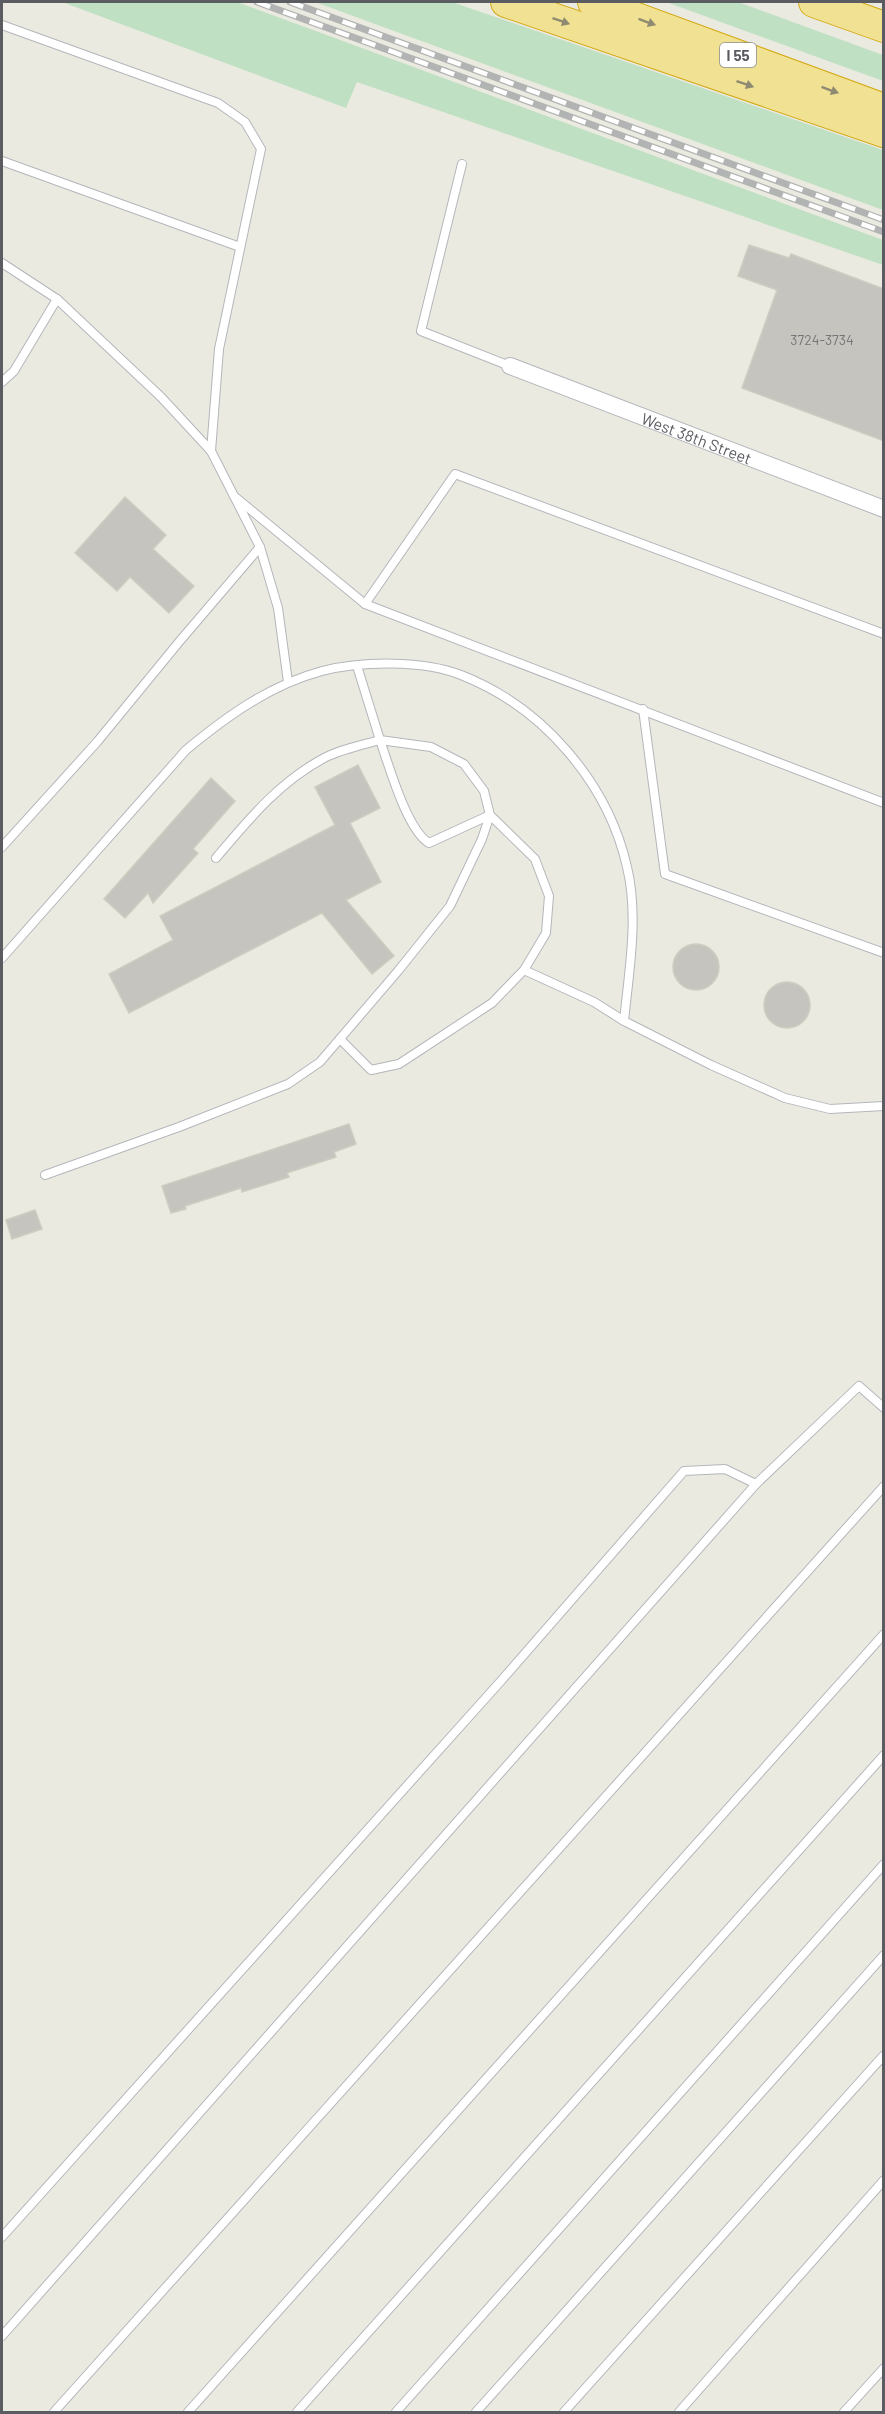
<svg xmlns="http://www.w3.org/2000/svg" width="885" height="2414" font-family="Barlow,sans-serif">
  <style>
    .green { fill: #c0e0c3 }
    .building { fill: #c6c4be; stroke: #cfccc0; stroke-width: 1.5 }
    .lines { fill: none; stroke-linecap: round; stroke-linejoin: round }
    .service-casing { stroke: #b4b6bb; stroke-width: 10 }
    .minor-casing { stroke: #b4b6bb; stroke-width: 18 }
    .motorway-casing { stroke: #d4ab18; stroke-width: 32 }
    .service { stroke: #fff; stroke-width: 8 }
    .minor { stroke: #fff; stroke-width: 16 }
    .motorway { stroke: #f1e193; stroke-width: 30 }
    .rail-casing { stroke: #b2b3b3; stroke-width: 7 }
    .rail { stroke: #fff; stroke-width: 4.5; stroke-dasharray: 14; stroke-linecap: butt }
    .oneway { fill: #8f8b72 }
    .labels { text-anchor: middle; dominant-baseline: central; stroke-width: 6; stroke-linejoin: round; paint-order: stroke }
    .number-label { font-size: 14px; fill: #757678 }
    .shield { fill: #fff; stroke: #8c8d90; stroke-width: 1.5 }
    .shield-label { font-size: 15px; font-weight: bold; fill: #5a5c61 }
    .street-label { font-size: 16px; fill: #5a5c61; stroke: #fff }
  </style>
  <rect width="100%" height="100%" fill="#ebeae1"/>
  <g class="green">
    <path d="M62,2h175l646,238v25l-526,-183 -11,26z"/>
    <path d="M315,2h137l431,148v60z"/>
    <path d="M666,2h72l145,53v26z"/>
  </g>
  <g class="building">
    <path d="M749,245l40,13 2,-4 93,35v152l-142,-53 35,-98 -39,-14z"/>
    <path d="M125,497l41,38 -13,14 41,37 -25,27 -39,-36 -13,14 -42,-38z"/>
    <path d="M358,765l22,43 -30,15 31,59 -35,18 48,56 -22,18 -50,-61 -193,100 -20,-39 64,-34 -13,-24 175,-91 -20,-38z"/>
    <path d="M211,778l24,23 -42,48 5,4 -45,50 -5,-10 -23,25 -21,-19z"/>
    <circle cx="696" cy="967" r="23"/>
    <circle cx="787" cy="1005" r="23"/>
    <path d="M349,1124l7,20 -22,8 2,5 -49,16 2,4 -47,15 -1,-4 -56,18 1,3 -15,4 -9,-27z"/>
    <path d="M35,1210l7,19 -30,10 -6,-19z"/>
  </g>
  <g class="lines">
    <g class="service-casing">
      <g id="service">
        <path d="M2,25l216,78 27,19 16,27 -42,200 -8,102"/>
        <path d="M2,161l238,86"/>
        <path d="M462,164l-41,167 89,35"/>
        <path d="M2,263l55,36 104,98 50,54 49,96 18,61 10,74"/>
        <path d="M2,382l12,-11 43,-72"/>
        <path d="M234,496l131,108 519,199"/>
        <path d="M365,604l90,-130 429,160"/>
        <path d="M643,709l22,165 219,79"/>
        <path d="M2,847l95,-105 82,-100 81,-95"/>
        <path d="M216,858c33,-39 64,-77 110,-101 17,-8 36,-12 54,-17 9,26 27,90 49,103l61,-28 45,44 14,37 -3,37 -22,37 -32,33 -93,61 -28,6 -31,-31"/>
        <path d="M2,958l184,-208c41,-34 84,-65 136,-79 40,-10 101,-11 139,4 82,32 147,108 166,192 12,49 2,104 -3,154l87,44 74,33 45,11 54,-3"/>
        <path d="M524,970l70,32 30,19"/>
        <path d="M45,1175l134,-48 109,-43 32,-22 78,-91 52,-65 32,-67 8,-24 -6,-24 -20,-27 -33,-17 -51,-7 -23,-74"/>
        <path d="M2,2237l498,-555 184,-211 41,-2 31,15"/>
        <path d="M2,2336l754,-852 103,-98 25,22"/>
        <path d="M54,2412l830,-926"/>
        <path d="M188,2412l696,-778"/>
        <path d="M297,2412l587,-657"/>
        <path d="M396,2412l488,-548"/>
        <path d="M476,2412l408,-457"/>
        <path d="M564,2412l320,-357"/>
        <path d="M679,2412l205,-232"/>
        <path d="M844,2412l40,-44"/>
      </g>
    </g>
    <g class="minor-casing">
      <g id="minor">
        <path id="s1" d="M510,366l374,143"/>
      </g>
    </g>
    <g class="motorway-casing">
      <g id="motorway">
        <path d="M506,2l378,130"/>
        <path d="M593,2l291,107"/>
        <path d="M814,2l70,25"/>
      </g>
    </g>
    <use href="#service" class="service"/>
    <use href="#minor" class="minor"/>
    <use href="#motorway" class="motorway"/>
    <g class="rail-casing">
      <g id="rail">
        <path d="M257,2l627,230"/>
        <path d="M290,2l594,218"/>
      </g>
    </g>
    <use href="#rail" class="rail"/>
  </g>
  <defs><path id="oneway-solid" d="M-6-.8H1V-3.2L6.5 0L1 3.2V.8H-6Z" transform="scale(1.5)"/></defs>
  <g class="oneway">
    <use href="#oneway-solid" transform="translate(561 21) rotate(19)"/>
    <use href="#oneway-solid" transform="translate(647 22) rotate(20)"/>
    <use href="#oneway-solid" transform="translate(745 84) rotate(19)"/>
    <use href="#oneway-solid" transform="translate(830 90) rotate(20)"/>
  </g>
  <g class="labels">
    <g class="number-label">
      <text x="822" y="339">3724-3734</text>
    </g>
    <rect class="shield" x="720" y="43" width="36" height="24" rx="4.5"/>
    <g class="shield-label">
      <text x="738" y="55">I 55</text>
    </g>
    <g class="street-label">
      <text stroke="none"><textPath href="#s1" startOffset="200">West 38th Street</textPath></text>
    </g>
  </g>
  <rect width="885" height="2414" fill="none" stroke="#5a5c61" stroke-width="6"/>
</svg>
